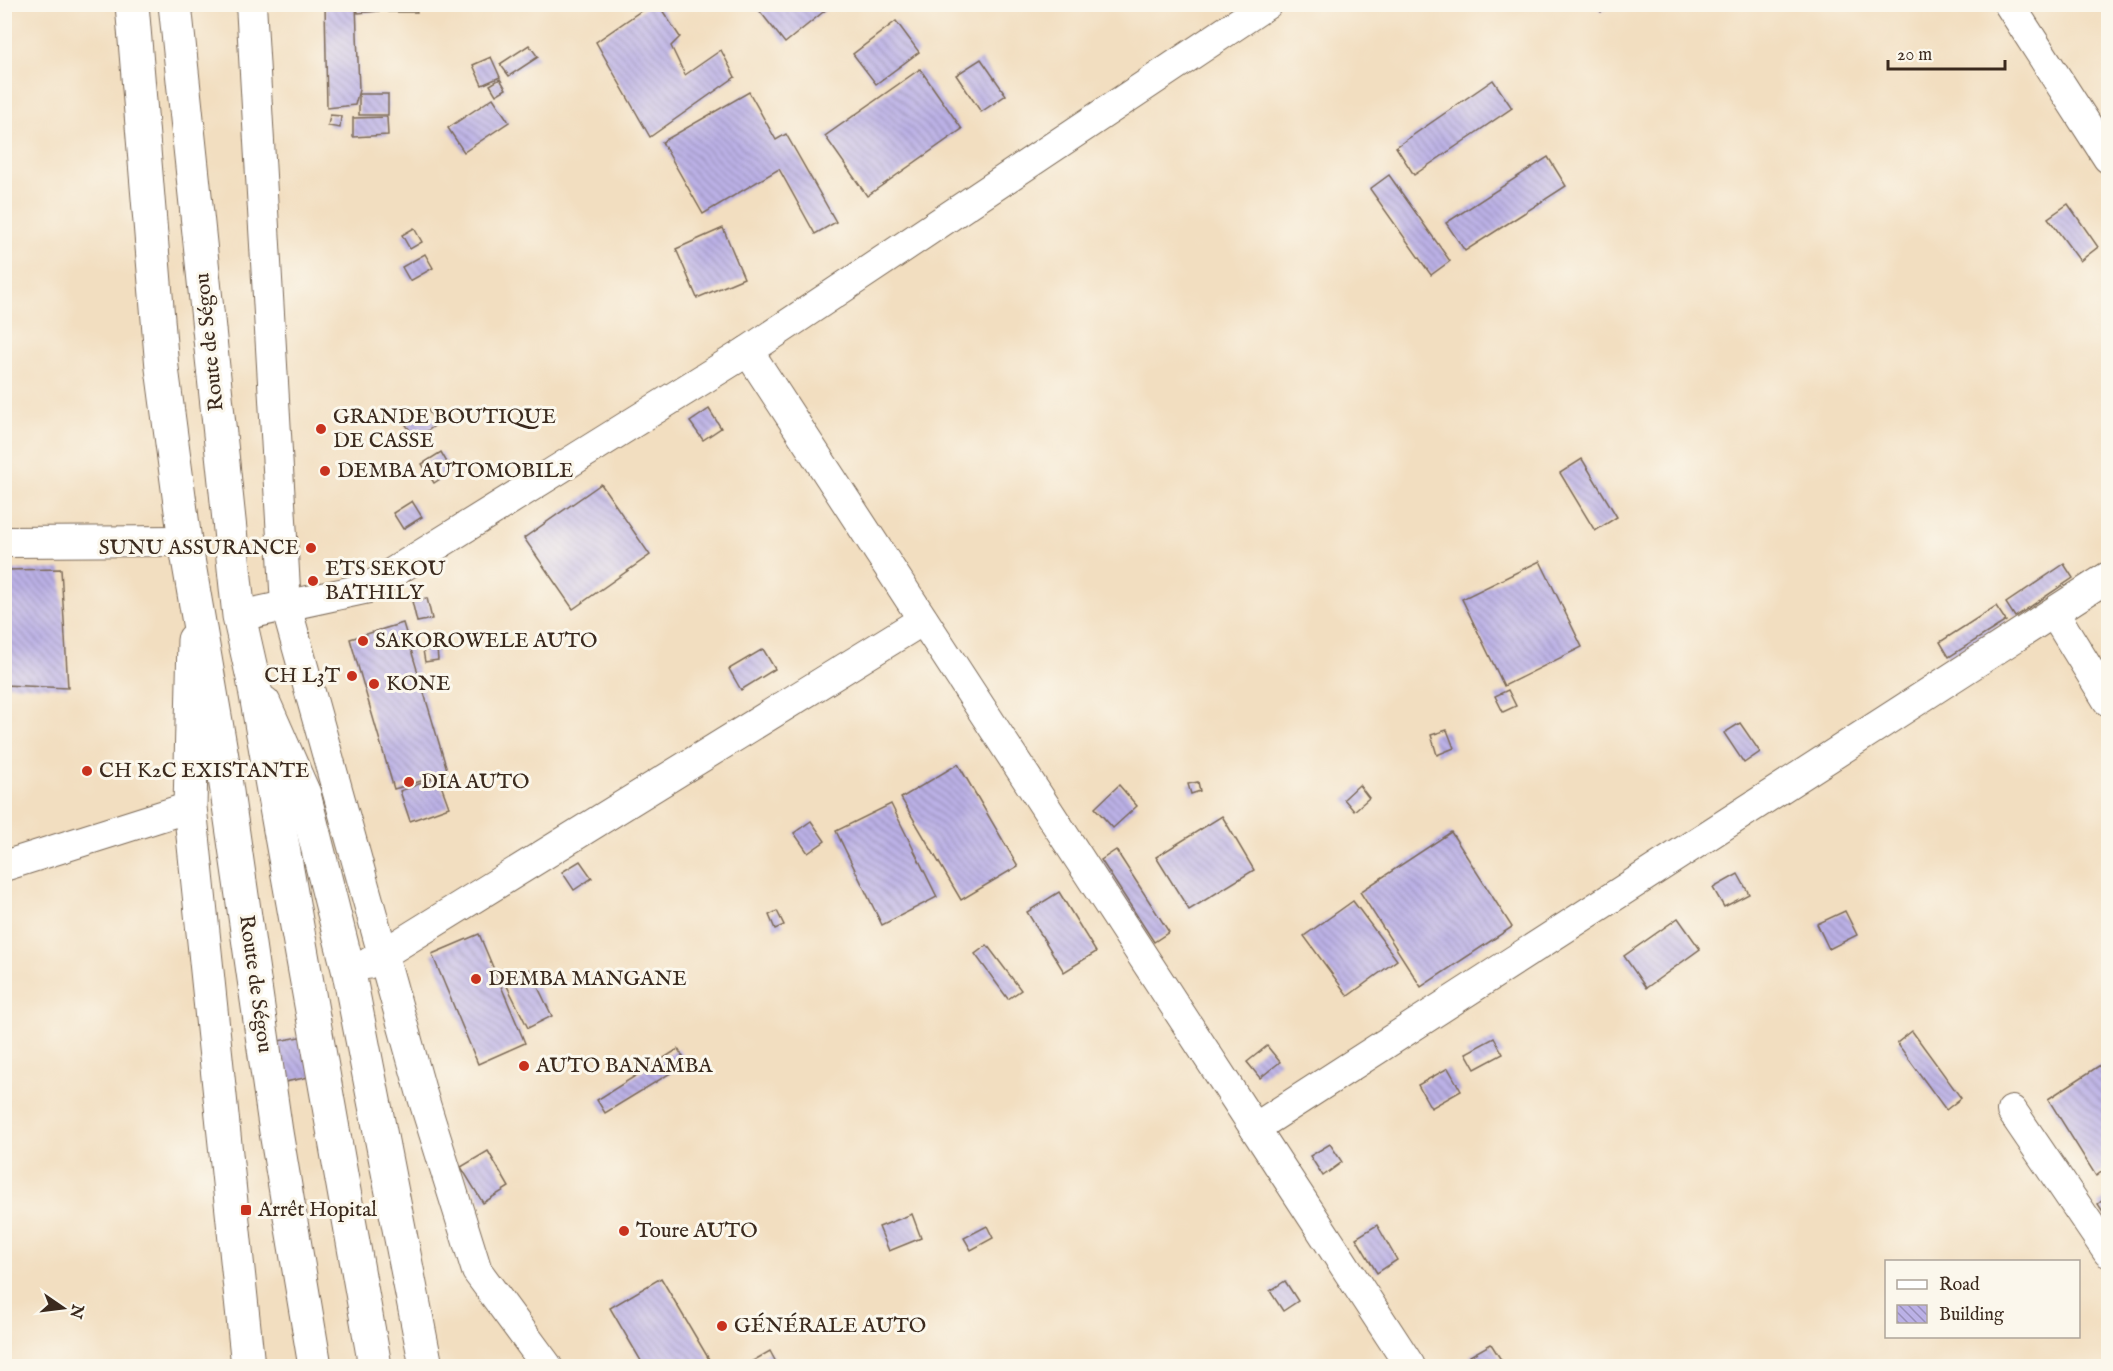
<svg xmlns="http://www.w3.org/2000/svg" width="2113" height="1371" font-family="'IM FELL English',serif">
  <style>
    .building { fill: url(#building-back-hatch) }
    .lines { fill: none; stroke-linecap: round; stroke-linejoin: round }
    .street-casing { stroke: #7b6957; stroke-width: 32 }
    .primary-casing { stroke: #7b6957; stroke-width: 35 }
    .highway-casing { stroke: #7b6957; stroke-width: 35 }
    .street { stroke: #fff; stroke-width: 30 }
    .primary { stroke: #fff; stroke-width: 33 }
    .highway { stroke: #fff; stroke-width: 33 }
    .poi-dot { fill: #c8321e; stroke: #fbf7ec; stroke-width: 2 }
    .labels { text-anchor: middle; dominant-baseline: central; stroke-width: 6; stroke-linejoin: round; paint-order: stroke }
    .street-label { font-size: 21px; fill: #3b2a1e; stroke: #fbf7ec }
    .poi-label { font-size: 21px; fill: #3b2a1e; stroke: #fbf7ec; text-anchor: start }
  </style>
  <defs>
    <pattern id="building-back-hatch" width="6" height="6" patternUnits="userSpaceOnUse" patternTransform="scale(1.5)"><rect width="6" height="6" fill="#bbb1e6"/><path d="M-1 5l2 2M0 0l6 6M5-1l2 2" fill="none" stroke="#9990ba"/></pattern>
  </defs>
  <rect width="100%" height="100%" fill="#fbf7ec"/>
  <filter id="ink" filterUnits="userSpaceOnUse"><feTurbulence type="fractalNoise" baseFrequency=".0167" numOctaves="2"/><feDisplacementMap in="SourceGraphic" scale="12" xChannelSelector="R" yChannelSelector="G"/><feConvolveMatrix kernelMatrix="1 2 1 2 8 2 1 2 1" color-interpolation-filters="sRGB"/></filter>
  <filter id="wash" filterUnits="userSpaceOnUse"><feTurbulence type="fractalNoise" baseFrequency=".008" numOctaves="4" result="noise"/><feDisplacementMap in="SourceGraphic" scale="24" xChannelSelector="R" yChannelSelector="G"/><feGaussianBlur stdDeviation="1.35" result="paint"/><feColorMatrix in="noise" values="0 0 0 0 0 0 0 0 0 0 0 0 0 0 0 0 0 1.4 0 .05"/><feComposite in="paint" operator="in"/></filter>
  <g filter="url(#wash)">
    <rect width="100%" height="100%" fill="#f2dec0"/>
    <g id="blocks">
      <g class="building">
        <path d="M325,4h31l3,86 -4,15 -28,3z"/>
        <path d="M387,4h30v8h-29z"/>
        <path d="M651,4h7l22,33 -9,9 14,29 36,-25 14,27 -85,60 -54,-95z"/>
        <path d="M754,4h79l-48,39z"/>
        <path d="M1596,4h16l-11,8z"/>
        <path d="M357,5h22v6l-21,2z"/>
        <path d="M896,21l23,31 -43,32 -23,-30z"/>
        <path d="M529,45l9,12 -29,19 -9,-12z"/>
        <path d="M491,57l9,20 -18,8 -9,-20z"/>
        <path d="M981,59l25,36 -25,17 -25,-37z"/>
        <path d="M920,69l42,60 -95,67 -42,-60z"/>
        <path d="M500,79l6,10 -10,6 -6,-10z"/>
        <path d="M1493,80l19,28 -98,67 -18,-28z"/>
        <path d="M749,92l27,48 10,-6 50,88 -21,12 -36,-65 -76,45 -41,-72z"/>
        <rect x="359" y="94" width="29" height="21"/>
        <path d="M493,98l16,24 -45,30 -16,-24z"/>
        <path d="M330,115l11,1 -1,12 -12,-2z"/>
        <path d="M387,117l1,18 -35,2v-19z"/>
        <path d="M1548,157l18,29 -101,65 -19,-28z"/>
        <path d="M1389,175l61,86 -19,14 -61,-86z"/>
        <path d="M2068,204l30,43 -18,14 -32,-43z"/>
        <path d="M414,228l8,14 -12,7 -8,-14z"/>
        <path d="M723,228l21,50 -47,20 -21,-49z"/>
        <path d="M425,254l8,14 -23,13 -8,-14z"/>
        <path d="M709,409l12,19 -18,12 -13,-18z"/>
        <path d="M428,410l9,14 -21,15 -10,-14z"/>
        <path d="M441,452l11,19 -18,12 -12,-19z"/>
        <path d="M1582,459l35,58 -22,14 -35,-58z"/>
        <path d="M601,484l49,71 -77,54 -49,-71z"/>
        <path d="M412,501l10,16 -19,12 -10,-16z"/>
        <path d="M1540,561l42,86 -78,39 -42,-87z"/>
        <path d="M2064,564l9,14 -58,39 -9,-14z"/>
        <path d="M61,569l7,119 -64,-3v-115z"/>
        <path d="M427,598l5,21 -15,3 -5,-21z"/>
        <path d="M1996,606l10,15 -57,36 -9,-15z"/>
        <path d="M403,623l45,150 -54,16 -44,-150z"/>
        <path d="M437,649l1,11 -13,2 -2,-12z"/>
        <path d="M763,649l12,20 -34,21 -12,-21z"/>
        <path d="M1508,690l8,16 -13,6 -8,-16z"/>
        <path d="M1740,723l20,29 -16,11 -20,-30z"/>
        <path d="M1447,730l7,18 -17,7 -6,-20z"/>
        <path d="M958,764l60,102 -57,34 -60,-102z"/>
        <path d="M438,777l11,30 -39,14 -10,-30z"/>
        <path d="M1198,782l2,9 -9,3 -3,-10z"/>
        <path d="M1119,785l18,21 -24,22 -18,-20z"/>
        <path d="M1359,785l10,13 -15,13 -10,-12z"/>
        <path d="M891,804l46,93 -55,28 -46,-94z"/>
        <path d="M1222,816l32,54 -65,40 -33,-53z"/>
        <path d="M811,821l14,20 -17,12 -14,-20z"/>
        <path d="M1451,832l61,95 -91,60 -61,-95z"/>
        <path d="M1116,850l53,82 -15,10 -53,-82z"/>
        <path d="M580,861l12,17 -18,12 -12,-18z"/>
        <path d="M1738,874l11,20 -25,13 -11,-19z"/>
        <path d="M1059,892l37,60 -32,20 -37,-60z"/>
        <path d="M1353,901l44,59 -49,36 -44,-60z"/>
        <path d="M777,911l7,14 -9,4 -6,-14z"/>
        <path d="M1845,911l12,24 -28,14 -12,-25z"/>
        <path d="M1678,918l22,31 -54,39 -22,-32z"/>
        <path d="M479,934l46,109 -47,21 -46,-110z"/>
        <path d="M987,945l34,45 -13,9 -33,-45z"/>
        <path d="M529,969l23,47 -24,12 -23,-46z"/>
        <path d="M1912,1031l49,67 -15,12 -49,-67z"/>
        <path d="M315,1034l8,40 -38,8 -7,-41z"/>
        <path d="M1494,1038l9,16 -28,15 -9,-16z"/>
        <path d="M1267,1046l13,16 -20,16 -13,-16z"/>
        <path d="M678,1049l9,14 -82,50 -8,-13z"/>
        <path d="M2108,1060v107l-12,9 -48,-77z"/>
        <path d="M1448,1068l13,23 -30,17 -13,-23z"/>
        <path d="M1330,1144l12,18 -19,14 -13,-20z"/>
        <path d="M488,1151l21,36 -26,16 -22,-36z"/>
        <path d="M2108,1196v23l-10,-15z"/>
        <path d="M912,1214l9,24 -32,13 -10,-24z"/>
        <path d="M1377,1225l20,35 -20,13 -21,-35z"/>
        <path d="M987,1226l6,12 -22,12 -7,-12z"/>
        <path d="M661,1278l52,88h-69l-34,-58z"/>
        <path d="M1285,1281l13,20 -15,10 -13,-20z"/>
        <path d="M1491,1344l14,22h-28l-7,-10z"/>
        <path d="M770,1351l8,15h-34z"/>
      </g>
    </g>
  </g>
  <g filter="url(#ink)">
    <use href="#blocks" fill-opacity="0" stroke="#7b6957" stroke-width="1.5"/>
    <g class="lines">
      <g class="street-casing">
        <g id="street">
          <path d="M251,4l35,602 135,485 56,180 70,95"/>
          <path d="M2009,4l99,154"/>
          <path d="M748,351l662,1015"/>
          <path d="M4,542l181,-1"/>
          <path d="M2054,613l54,88"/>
          <path d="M239,616l129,-28 380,-237 519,-347"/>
          <path d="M4,866l186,-59"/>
          <path d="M367,964l556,-344"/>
          <path d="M2012,1111l96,141"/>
          <path d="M1255,1128l853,-551"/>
        </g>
      </g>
      <g class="primary-casing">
        <g id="primary">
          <path d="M194,640l-4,167 58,559"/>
          <path d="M264,703l40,91 45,179 77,393"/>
        </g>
      </g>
      <g class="highway-casing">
        <g id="highway">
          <path d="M132,4l30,364 23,173 37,216 54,375 39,234"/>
          <path d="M175,4l64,612 14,62 122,688"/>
        </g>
      </g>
      <use href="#street" class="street"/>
      <use href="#primary" class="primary"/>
      <use href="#highway" class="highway"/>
    </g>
  </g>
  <g class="poi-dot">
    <circle cx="321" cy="429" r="6"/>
    <circle cx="325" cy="471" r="6"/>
    <circle cx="311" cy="548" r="6"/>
    <circle cx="313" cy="581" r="6"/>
    <circle cx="363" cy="641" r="6"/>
    <circle cx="352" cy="676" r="6"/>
    <circle cx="374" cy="684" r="6"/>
    <circle cx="87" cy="771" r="6"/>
    <circle cx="409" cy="782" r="6"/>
    <circle cx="476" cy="979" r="6"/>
    <circle cx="524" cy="1066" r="6"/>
    <rect x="240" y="1204" width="12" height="12" rx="3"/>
    <circle cx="624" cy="1231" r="6"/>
    <circle cx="722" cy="1326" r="6"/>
  </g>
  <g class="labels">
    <g class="street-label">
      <text transform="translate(210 342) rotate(-96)">Route de Ségou</text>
      <text transform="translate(255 984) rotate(82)">Route de Ségou</text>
    </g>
    <g class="poi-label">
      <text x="333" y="417">GRANDE BOUTIQUE<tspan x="333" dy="24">DE CASSE</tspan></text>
      <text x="337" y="471">DEMBA AUTOMOBILE</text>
      <text x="299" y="548" text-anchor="end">SUNU ASSURANCE</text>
      <text x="325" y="569">ETS SEKOU<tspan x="325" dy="24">BATHILY</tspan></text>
      <text x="375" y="641">SAKOROWELE AUTO</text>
      <text x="340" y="676" text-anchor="end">CH L3T</text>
      <text x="386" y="684">KONE</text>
      <text x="99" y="771">CH K2C EXISTANTE</text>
      <text x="421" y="782">DIA AUTO</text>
      <text x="488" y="979">DEMBA MANGANE</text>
      <text x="536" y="1066">AUTO BANAMBA</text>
      <text x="258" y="1210">Arrêt Hopital</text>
      <text x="636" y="1231">Toure AUTO</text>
      <text x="734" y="1326">GÉNÉRALE AUTO</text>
    </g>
  </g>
  <rect width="2113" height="1371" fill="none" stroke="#fbf7ec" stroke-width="24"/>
  <rect x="1885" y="1260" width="195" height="78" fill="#fbf7ec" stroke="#aea59a" stroke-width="1.5"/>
  <rect x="1897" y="1280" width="30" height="9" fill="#ffffff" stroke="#aea59a" stroke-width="1.5"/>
  <text x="1939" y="1290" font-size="18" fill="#3b2a1e">Road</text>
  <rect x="1897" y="1305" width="30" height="18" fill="url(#building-back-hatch)" stroke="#aea59a" stroke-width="1.5"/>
  <text x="1939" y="1320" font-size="18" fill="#3b2a1e">Building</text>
  <g transform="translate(63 1308) rotate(104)" stroke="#fbf7ec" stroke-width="4.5" paint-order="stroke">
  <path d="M0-4.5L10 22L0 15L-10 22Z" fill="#3b2a1e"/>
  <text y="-9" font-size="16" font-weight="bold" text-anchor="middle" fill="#3b2a1e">N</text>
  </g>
  <path d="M1888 60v9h117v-9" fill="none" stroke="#3b2a1e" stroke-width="3"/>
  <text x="1897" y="60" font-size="18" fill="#3b2a1e" stroke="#fbf7ec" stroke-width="4.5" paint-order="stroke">20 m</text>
</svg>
